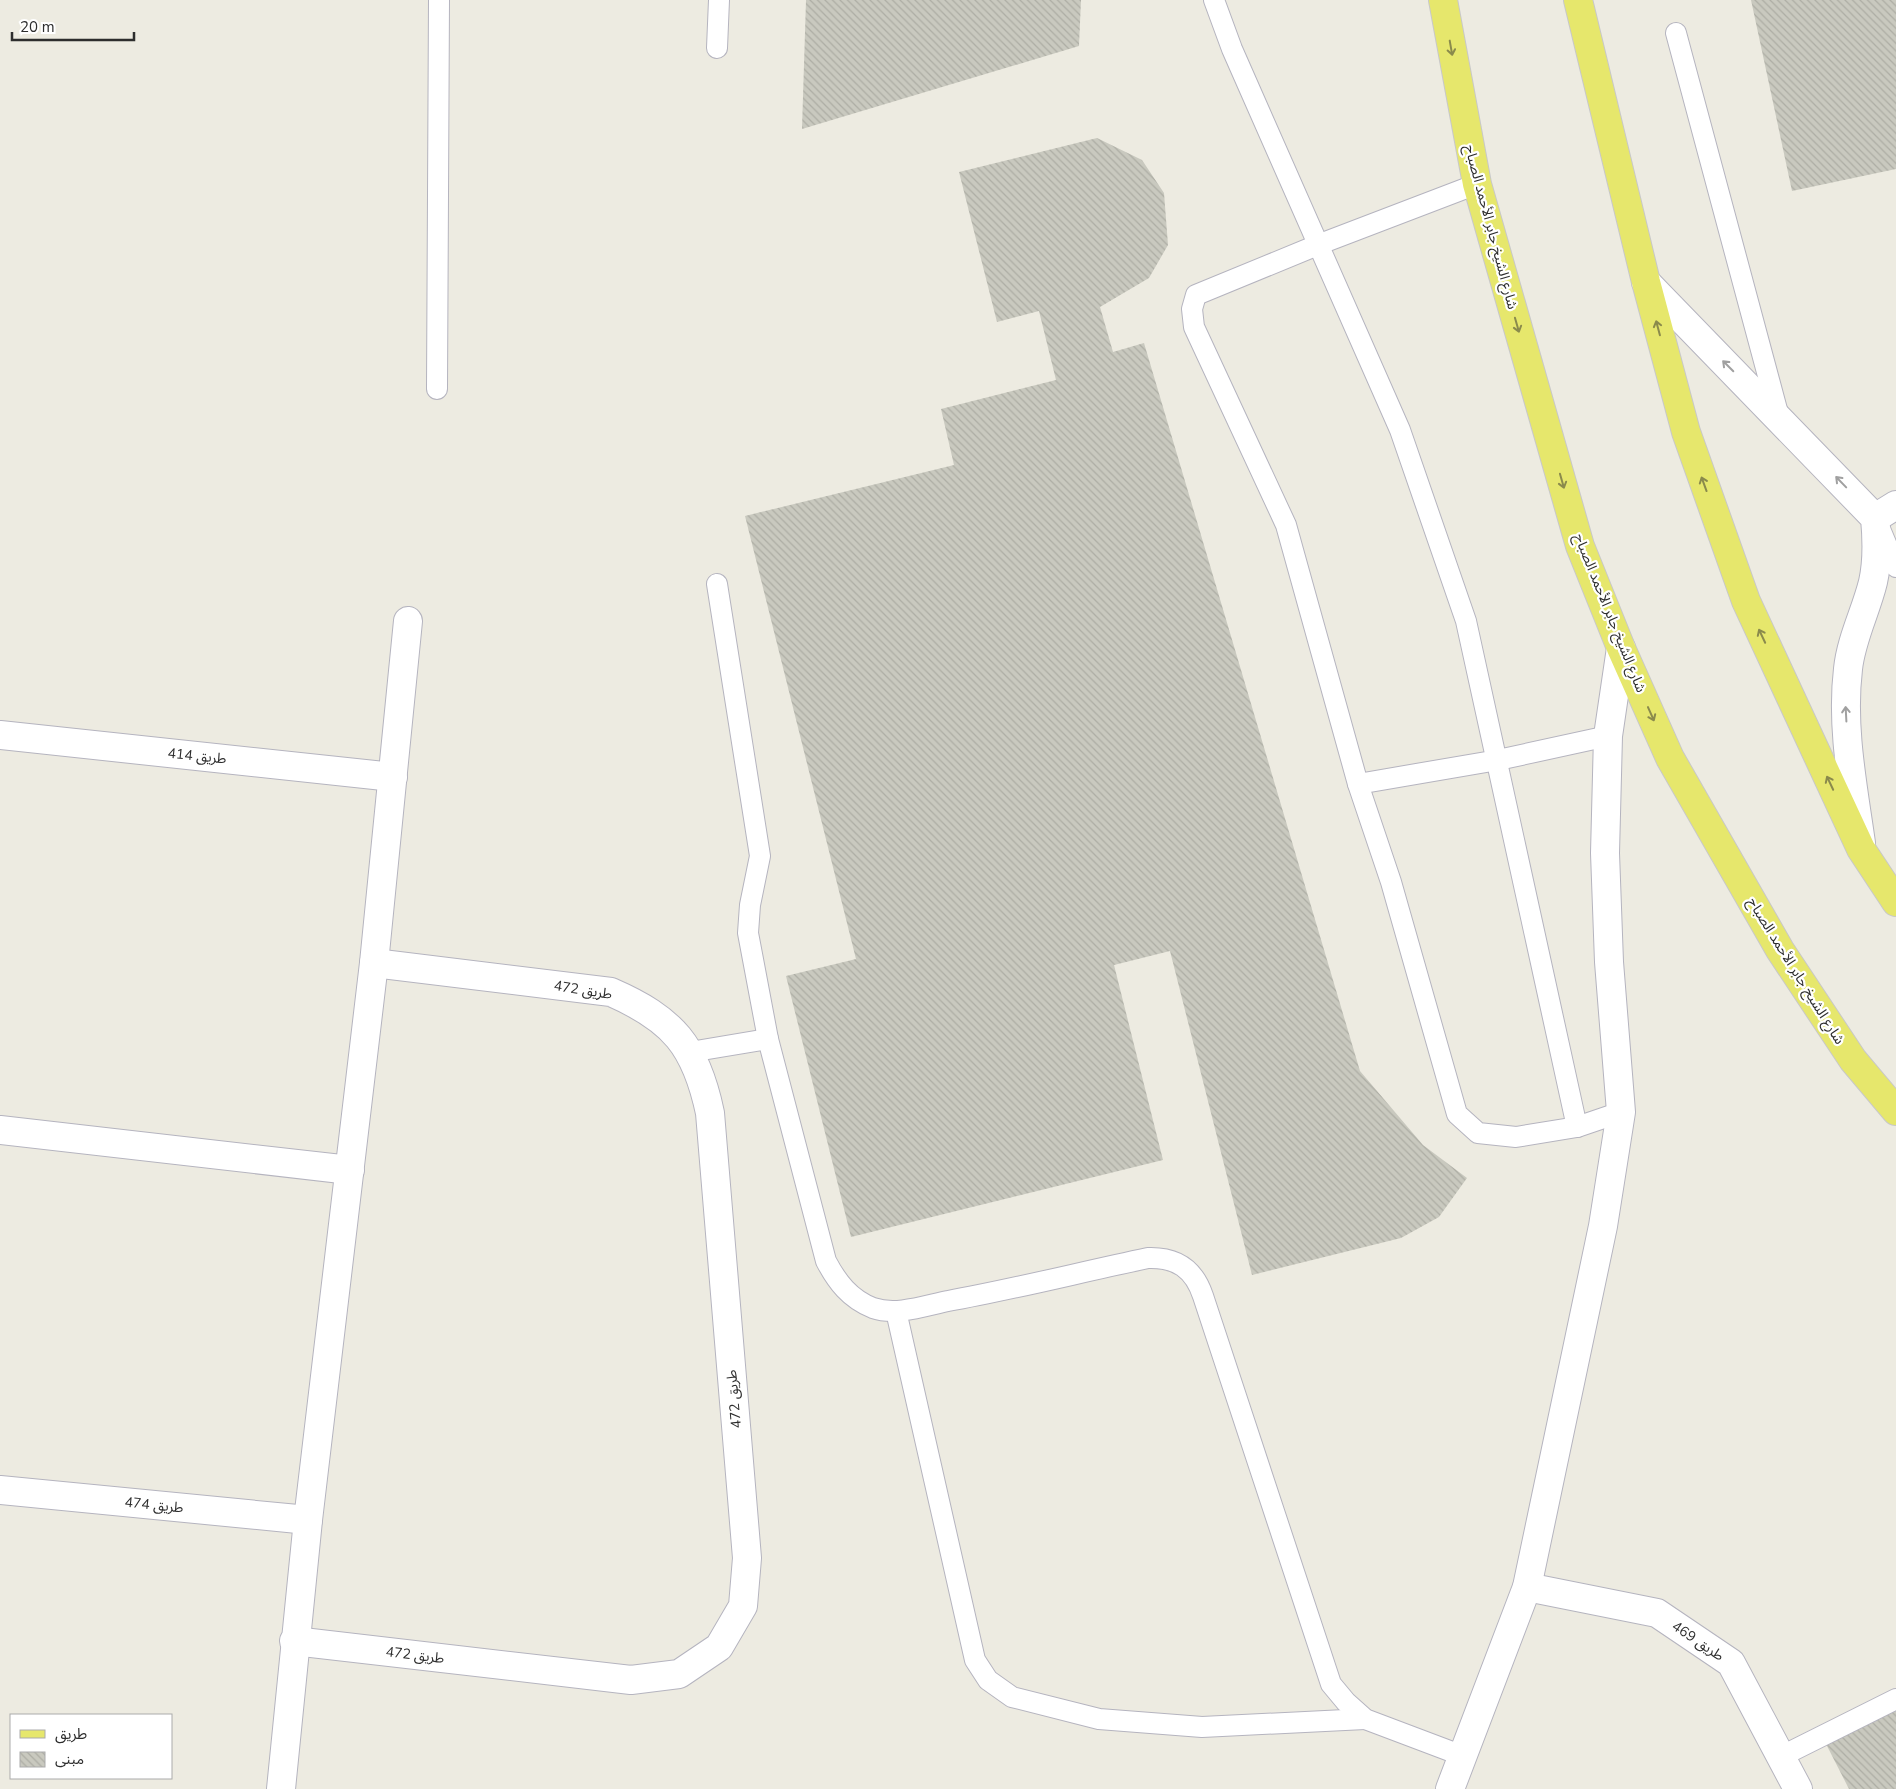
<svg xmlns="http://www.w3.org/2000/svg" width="1896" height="1789" font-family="'Nunito Sans','Noto Sans Arabic',sans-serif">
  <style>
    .building { fill: url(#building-back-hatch) }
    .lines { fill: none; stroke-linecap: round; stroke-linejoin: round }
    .lane-casing { stroke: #b5b4bf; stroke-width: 22 }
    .street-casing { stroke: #b5b4bf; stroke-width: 30 }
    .primary-casing { stroke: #c8c8c8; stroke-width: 30 }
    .lane { stroke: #fff; stroke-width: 20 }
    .street { stroke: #fff; stroke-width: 28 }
    .primary { stroke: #e6e76c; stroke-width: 28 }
    .oneway { stroke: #8a8a4c }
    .oneway2 { stroke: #a0a0a0 }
    .labels { text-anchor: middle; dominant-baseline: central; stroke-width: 4.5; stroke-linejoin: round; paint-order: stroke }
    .street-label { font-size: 14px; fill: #2d2d2d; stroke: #fff }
  </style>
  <defs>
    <pattern id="building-back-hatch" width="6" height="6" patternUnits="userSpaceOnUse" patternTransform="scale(1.25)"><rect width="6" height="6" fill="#c9c9bf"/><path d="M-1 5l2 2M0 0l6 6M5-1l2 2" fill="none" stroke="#adada4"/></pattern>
  </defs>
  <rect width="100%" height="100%" fill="#edebe1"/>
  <g class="building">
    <path d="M806,0h275l-2,46 -277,83z"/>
    <path d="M1751,0h145v169l-104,22z"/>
    <path d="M1097,138l45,22 22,33 4,52 -19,33 -49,29 13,45 31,-9 216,728 63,74 44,33 -28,39 -38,21 -149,37 -82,-324 -56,14 49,195 -312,77 -65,-261 70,-17 -111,-443 209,-51 -13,-56 115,-29 -17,-69 -42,11 -38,-150z"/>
    <path d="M1896,1705v84h-47l-25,-49z"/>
  </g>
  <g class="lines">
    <g class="lane-casing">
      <g id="lane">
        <path d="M1214,0l18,49 168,381 66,191 111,506"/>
        <path d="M1676,33l103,384"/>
        <path d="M717,48l2,-48"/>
        <path d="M1477,184l-157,60 -124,51 -4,14 2,18 92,198 72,259 33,98 66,232 21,19 38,4 61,-10 44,-15"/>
        <path d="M437,389l2,-389"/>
        <path d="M1880,529l16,38"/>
        <path d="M717,584l43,272 -10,49 -2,28 20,106 58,222c11,21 24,38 47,47 23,8 51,-2 75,-7 67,-12 133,-29 200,-43 29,-1 46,11 55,38l128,388 15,18 19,17 98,37"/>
        <path d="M1358,784l140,-24 110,-24"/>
        <path d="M690,1052l78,-13"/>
        <path d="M896,1311l79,349 13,20 24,17 87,22 103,8 163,-8"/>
        <path d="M1780,1757l116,-58"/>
      </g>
    </g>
    <g class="street-casing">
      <g id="street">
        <path d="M1646,282l229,236c2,21 3,42 -2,64 -7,29 -22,57 -25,87 -7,58 5,117 13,174"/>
        <path d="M1875,518l21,-13"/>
        <path d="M0,735l393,42"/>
        <path d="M0,1130l350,40"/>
        <path d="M0,1490l308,30"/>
        <path d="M1527,1587l130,26 74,50 67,126"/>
        <path d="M294,1641l337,39 48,-6 40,-27 24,-41 4,-48 -37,-445c-14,-67 -37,-94 -99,-121l-237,-29"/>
        <path d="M281,1789l27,-269 66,-557 34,-342"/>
        <path d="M1450,1789l77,-202 76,-361 18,-114 -12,-150 -4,-109 3,-117 13,-88"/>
      </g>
    </g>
    <g class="primary-casing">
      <g id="primary">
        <path d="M1443,0l34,184 103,362 41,102 49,110 110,192 73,110 43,51"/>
        <path d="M1578,0l68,282 40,150 60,169 115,248 35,53"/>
      </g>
    </g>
    <use href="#lane" class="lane"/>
    <use href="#street" class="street"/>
    <use href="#primary" class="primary"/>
  </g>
  <defs><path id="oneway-shaft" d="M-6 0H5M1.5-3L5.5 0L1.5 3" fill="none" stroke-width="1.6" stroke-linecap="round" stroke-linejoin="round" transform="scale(1.25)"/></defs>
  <g class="oneway">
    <use href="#oneway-shaft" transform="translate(1451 48) rotate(80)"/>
    <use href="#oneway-shaft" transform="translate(1517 325) rotate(74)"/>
    <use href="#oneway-shaft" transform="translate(1658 328) rotate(-105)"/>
    <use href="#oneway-shaft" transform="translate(1562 481) rotate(74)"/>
    <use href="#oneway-shaft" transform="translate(1704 484) rotate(-110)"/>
    <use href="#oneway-shaft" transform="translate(1762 636) rotate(-115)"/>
    <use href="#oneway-shaft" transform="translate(1651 714) rotate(66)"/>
    <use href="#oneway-shaft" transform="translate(1830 783) rotate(-115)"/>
  </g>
  <g class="oneway2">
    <use href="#oneway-shaft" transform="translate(1728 366) rotate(-135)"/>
    <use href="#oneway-shaft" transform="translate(1841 482) rotate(-134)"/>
    <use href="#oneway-shaft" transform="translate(1846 714) rotate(-93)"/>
  </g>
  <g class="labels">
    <g class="street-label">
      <text transform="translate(1491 227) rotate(75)">شارع الشيخ جابر الأحمد الصباح</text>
      <text transform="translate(1610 613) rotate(68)">شارع الشيخ جابر الأحمد الصباح</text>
      <text transform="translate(197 756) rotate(6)">طريق 414</text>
      <text transform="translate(1796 971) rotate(58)">شارع الشيخ جابر الأحمد الصباح</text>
      <text transform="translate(583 990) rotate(9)">طريق 472</text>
      <text transform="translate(734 1399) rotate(-95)">طريق 472</text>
      <text transform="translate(154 1505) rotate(6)">طريق 474</text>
      <text transform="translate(1698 1641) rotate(34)">طريق 469</text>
      <text transform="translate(415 1655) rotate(7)">طريق 472</text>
    </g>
  </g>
  <rect x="10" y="1714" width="162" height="65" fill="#ffffff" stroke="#ababab"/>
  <rect x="20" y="1730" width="25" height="8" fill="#e6e76c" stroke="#ababab"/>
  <text x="55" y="1739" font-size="15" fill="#2d2d2d">طريق</text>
  <rect x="20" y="1752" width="25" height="15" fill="url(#building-back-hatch)" stroke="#ababab"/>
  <text x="55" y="1764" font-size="15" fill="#2d2d2d">مبنى</text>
  <path d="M12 32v8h122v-8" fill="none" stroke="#2d2d2d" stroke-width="2.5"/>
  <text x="20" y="32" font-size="15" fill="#2d2d2d" stroke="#ffffff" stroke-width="4" paint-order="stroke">20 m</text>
</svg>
